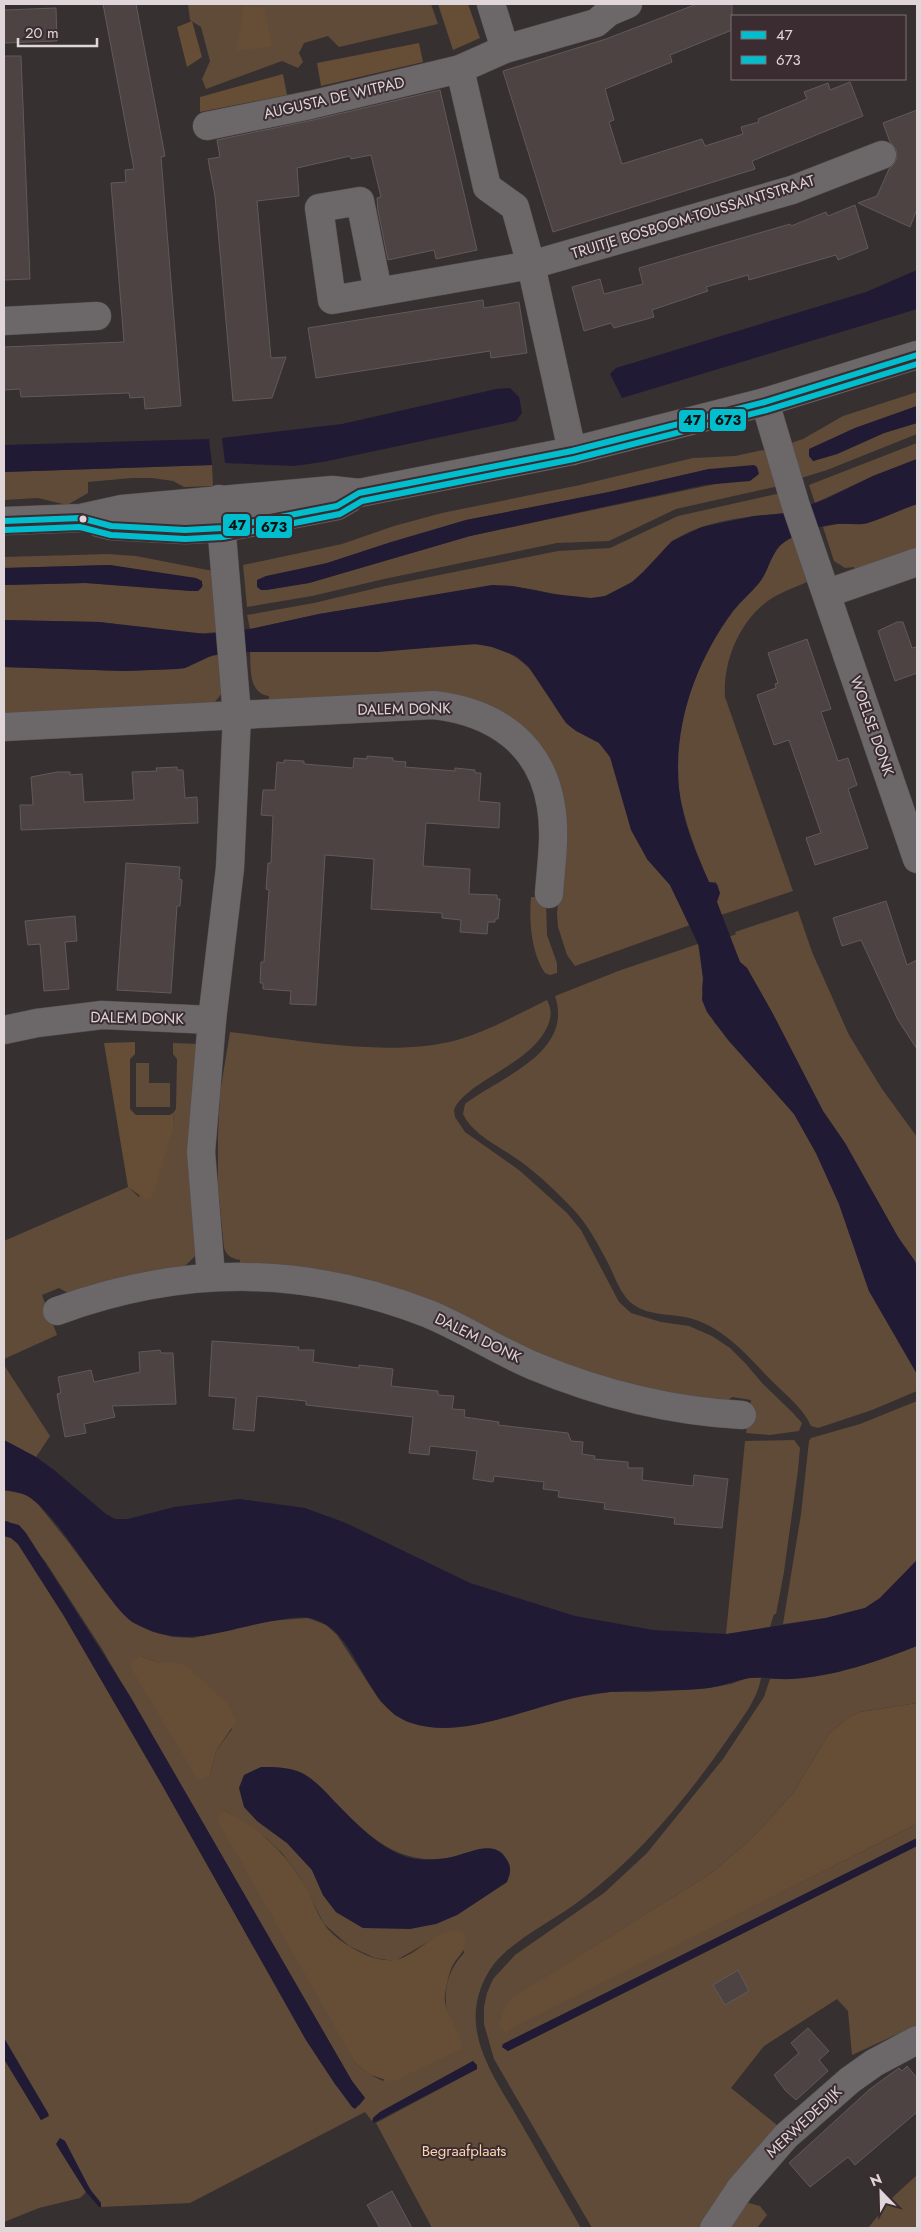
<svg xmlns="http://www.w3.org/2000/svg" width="921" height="2232" font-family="Jost,sans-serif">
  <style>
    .green { fill: #604b38; fill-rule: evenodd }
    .forest { fill: #664d36 }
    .water { fill: #201a35 }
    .building { fill: #4d4342; stroke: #605a5a }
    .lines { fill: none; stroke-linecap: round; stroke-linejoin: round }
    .minor-casing { stroke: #544e4f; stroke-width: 29 }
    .minor { stroke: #6c6768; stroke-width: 28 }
    .bus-1-casing { stroke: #3a2c30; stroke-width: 10 }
    .bus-2-casing { stroke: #3a2c30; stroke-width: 10 }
    .bus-1 { stroke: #00becd; stroke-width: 6 }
    .bus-2 { stroke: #00becd; stroke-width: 6 }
    .bus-dot { fill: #e0d6d9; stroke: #3a2c30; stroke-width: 2 }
    .labels { text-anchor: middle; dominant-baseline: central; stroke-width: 4; stroke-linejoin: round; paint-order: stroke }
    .street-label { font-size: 15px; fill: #e0d6d9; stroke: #3a2c30 }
    .park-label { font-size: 15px; fill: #fdd4ae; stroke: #3a2c30 }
    .line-badge { stroke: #3a2c30; stroke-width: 2 }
    .pale-badge-label { font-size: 14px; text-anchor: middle; font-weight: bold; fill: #111 }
  </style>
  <rect width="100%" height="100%" fill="#363031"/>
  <g class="green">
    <path d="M188,4h243l7,20 -99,23 -11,-11 -24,7 -5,10 4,9 -5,6 -16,-7 -76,28 -4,-10 8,-18 -9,-34 -11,-7z"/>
    <path d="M917,392v14l-62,22 -45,21 3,12 24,-7 47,-21 33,-10v11l-90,36 -29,9 -7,-36 12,-4 40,-23z"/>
    <path d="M917,443v16l-44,17 -58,27 -6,-18z"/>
    <path d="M763,450l3,2 13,34 -103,23 -67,32 -52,2 -173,36 -72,17 -65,11 -4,-42 99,-21 52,-18 48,-13 138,-28 113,-27 42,-2zM709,469l16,13 -255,54 -161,47 -48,7 47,-21 158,-49 143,-28z"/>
    <path d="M212,465l1,21 -29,1 -11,-6 -21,-3h-20l-44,4v11l-21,12 -29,-7 -34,2v-28z"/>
    <path d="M781,493l6,20c-38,4 -81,6 -114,28 -9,6 -13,16 -20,23 -13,13 -30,26 -48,32 -21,7 -54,-4 -75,-7 -13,-2 -26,-3 -38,-3l-173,28 -69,15 -3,-14 67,-12 71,-17 173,-35 52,-3 68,-32z"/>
    <path d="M917,504v48l-61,21 -2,-6 -9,1 -11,-7 -11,-34 14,-3h12z"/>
    <path d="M795,536l17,44c-16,7 -35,13 -48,24 -27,22 -41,60 -39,93l68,194 -72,24 -4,-13 -1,-20h-7c-13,-29 -24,-59 -30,-90 -11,-60 19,-135 55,-182 7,-9 15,-16 23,-25 12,-13 10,-20 17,-33 4,-7 14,-12 21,-16z"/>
    <path d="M108,554l28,2 77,15 5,61 -25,2 -94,-12 -95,-2v-35l82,-2 106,8h6l4,-4 1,-3 -93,-19 -106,3v-11z"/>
    <path d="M462,644c41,-1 64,14 85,48 6,10 11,21 19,30 6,8 14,10 23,14 9,4 15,12 21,21l37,102 23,26 20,40 -115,41 -8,-11 -9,-28 -1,-13 5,-58 -59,-140 -234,-12v-8c-21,-3 -18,-28 -19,-44h127z"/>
    <path d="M222,654l1,38 -9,11 -210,13v-49l120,4 52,-2 9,-1 23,-11z"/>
    <path d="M531,897l13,1 2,4 1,33 10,28v10l-7,2 -5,-2c-14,-21 -16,-52 -14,-76z"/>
    <path d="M798,911l14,41 37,83 33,54 35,48v130l-19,-30 -53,-94 -22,-32 -50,-97 -26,-46 -7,-6 -11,-25 7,-3 -1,-2z"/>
    <path d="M698,944l5,34 -1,12 12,32 80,92 22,39 23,51 30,87 48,83v17l-45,19 -54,18 -7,-2c-9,-20 -27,-32 -42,-48 -23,-24 -43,-48 -76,-59 -19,-6 -42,-2 -59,-14 -12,-8 -18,-25 -24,-38 -11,-21 -22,-43 -39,-60 -14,-15 -31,-31 -47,-43 -20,-16 -50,-27 -61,-50l2,-10c35,-27 109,-51 90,-108l66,-26z"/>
    <path d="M547,1000c7,13 3,24 -5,36 -20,30 -79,49 -88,74l1,7 10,15 54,38 48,43 14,17 38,72 12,11 30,9 28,4 23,10 18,12 16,16 17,20 30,29 9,10 -3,8 -29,4 -24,-2 5,-33 -19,-3 -9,8 -76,-14 -407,-125v-6c-9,-2 -13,-4 -16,-12l-6,-60v-53l2,-42 10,-61c66,8 163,26 227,8 31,-9 61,-26 90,-40z"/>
    <path d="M173,1043l27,1 -4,201 -1,11 -11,11 -114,27 -11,-6 -17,7 15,40 -53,24v-118l124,-54 11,10 35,-71 -1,-13 3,-4 1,-50 -4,-5z"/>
    <path d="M136,1063h13v20h21v24h-34z"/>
    <path d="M4,1365l46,71 -14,21 -32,-17z"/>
    <path d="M917,1401v159l-37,38 -15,10 -39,10 -43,6 18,-110 8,-73 2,-3 49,-14z"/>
    <path d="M794,1440l6,8 -2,22 -14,102 -8,42h-2l-4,13 -44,7 19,-193z"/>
    <path d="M4,1490l23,5 10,8 29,36 50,67 16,16 21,10 20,5 20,1 75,-17 40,-3 18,7 11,10 43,66 16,15 100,4 64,-20 50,-8h38l60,-4 23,-4 16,-6h14c-4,23 -21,43 -34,62 -42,60 -87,115 -145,159 -27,21 -67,39 -88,65 -13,17 -20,39 -18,60 3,35 26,66 43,96 21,36 41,72 62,108h-149l-56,-105 101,-54 -4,-8 -93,51 -7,6 -1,3 -7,-9 -175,91 -89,4v-4l-45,-59 30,48 -6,6 -41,10 -35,14v-163l37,61 7,-4 -44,-78v-502l7,2 7,6 46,72 97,167 145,257 29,44 24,22 6,-8 -13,-17 -250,-432 -57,-88 -37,-40h-4zM141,1656l18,7h18l55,66 -16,22 -6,24zM323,1790c38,38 70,79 129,67 18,-4 32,-13 51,-3l4,28 -50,33 -94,13 -27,-16 -13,-17 -11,-25 -25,-27 -30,-22zM225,1811l10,5 31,22 16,15 18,24 24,47 25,22 26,12 20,3 40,-23 25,-7 4,22c-16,17 -21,36 -17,59l-64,69 -12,-6 -15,-11z"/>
    <path d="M917,1646v57l-57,9 -13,6 -19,17 -35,58 -41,45 -42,36 -199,125 -11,18 4,14 413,-207v14l-414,206 -1,3 6,4 409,-205v179l-65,30 -4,-44 -11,-12 -73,47 -33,42 46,37 -75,103h-110l-98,-169 -10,-35v-17l3,-14 6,-14 22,-24 89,-62 43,-40 76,-94 41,-62 6,-18c51,1 100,-15 147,-33z"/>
    <path d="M917,2175v53h-49l26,-32z"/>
    <path d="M749,2203l11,3 7,9 -10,13h-32l19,-24z"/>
  </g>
  <g class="forest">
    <path d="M438,4h30l12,34 -27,12z"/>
    <path d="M244,6l20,2 8,38 -35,5z"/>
    <path d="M192,21l10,36 -15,10 -10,-40z"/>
    <path d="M419,43l4,19 -102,24 -4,-23z"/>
    <path d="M283,74l4,21 -87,17v-15z"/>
    <path d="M135,1042v12l-5,5v50l6,6h34l3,-2 1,13 -22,71 -6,3 -18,-13 -24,-144z"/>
    <path d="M141,1656l18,7h18l9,3 41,37 8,15v5l-19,28 -6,24 -9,5 -4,-2 -66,-110v-6z"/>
    <path d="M917,1703v121l-413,208 -3,-2c-5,-11 3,-22 9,-31l200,-125 42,-36 41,-45 35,-58 19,-17 13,-6z"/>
    <path d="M225,1811c30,14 56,38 74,65 11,14 15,33 25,48 10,15 33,28 50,34 5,1 14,3 19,2 21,0 46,-36 70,-28 7,16 -1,19 -9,31 -5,8 -7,21 -9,31 -3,20 18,36 16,55l-69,33 -21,-7 -15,-11 -137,-241 -1,-7z"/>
  </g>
  <g class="water">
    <path d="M917,270v39l-3,1 -292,88 -12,-24 6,-6 250,-76z"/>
    <path d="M496,389l14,-1 9,9 3,16 -6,8 -193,41 -29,4 -69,-3 -3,-25 120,-14z"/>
    <path d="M917,406v17l-33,10 -47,21 -24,7 -4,-5v-7l46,-21z"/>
    <path d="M209,439l3,26 -208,7v-27z"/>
    <path d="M917,459v45c-17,6 -33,14 -49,19 -10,3 -21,0 -31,1 -16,1 -36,8 -50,16 -16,10 -17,29 -28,43 -8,10 -18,18 -26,28 -37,50 -60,114 -54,177 3,32 17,65 30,94l8,2 3,9 -3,9 23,60 7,6 26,46 50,97 22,32 53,94 17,24 2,6v107l-48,-83 -30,-87 -23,-51 -22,-39 -66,-74 -21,-28 -5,-12 1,-22 -4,-32 -29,-61 -23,-26 -16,-29 -21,-73 -11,-14 -23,-12 -10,-8 -38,-57 -12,-10 -24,-9 -16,-3 -99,8h-127l-37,3 -28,13 -9,1 -52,2 -120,-4v-47l95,2 107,12 44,-5 69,-15 173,-29 21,1 40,8 38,4 14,-2 27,-14 11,-10 29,-31 30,-14 52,-11 33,-3 39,-14 47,-23z"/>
    <path d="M754,465l3,2 2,7 -9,7 -46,4 -234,51 -161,47 -42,7h-6l-4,-3v-7l9,-4 61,-13 64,-21 75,-22 143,-28 100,-23z"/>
    <path d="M110,565l86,13 6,3v6l-4,4h-6l-106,-8 -82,2v-17z"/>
    <path d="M4,1440l32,17 18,13 52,44 9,5h13l46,-12 66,-8 65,9 41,15 124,60 105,33 78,14 74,4 99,-16 39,-10 15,-10 37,-38v86c-39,15 -83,31 -126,33 -13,1 -28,-3 -41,-1 -14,2 -27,8 -41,10 -33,4 -66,1 -99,4 -63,4 -139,51 -199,31 -50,-17 -52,-96 -102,-105 -10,-2 -22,1 -31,2 -53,8 -91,31 -142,4 -12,-6 -21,-20 -29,-30 -20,-26 -53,-81 -78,-97 -8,-5 -17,-6 -25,-7z"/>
    <path d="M4,1521l15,4 7,8 104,163 222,385 13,17 -10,11 -3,-2 -17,-23 -29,-44 -145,-257 -97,-167 -46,-72 -7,-6 -7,-2z"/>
    <path d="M261,1767c14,0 28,0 41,6 12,6 23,18 32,28 21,21 46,49 76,57 13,3 29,2 42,-1 15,-3 41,-18 53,0 7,9 6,15 2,25l-50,33 -21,9 -26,5 -47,-1 -27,-16 -13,-17 -11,-25 -12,-13 -13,-14 -30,-22 -13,-14 -5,-19 5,-13z"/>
    <path d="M917,1838v8l-409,205 -6,-4 1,-3z"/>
    <path d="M4,2038l44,75 1,3 -8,4 -37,-61z"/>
    <path d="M473,2061l4,4v4l-104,54v-5l7,-6z"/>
    <path d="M60,2138l5,3 26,50 10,12v4h-2l-13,-15 -30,-48z"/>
  </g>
  <g class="building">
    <path d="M103,4h33l29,152 -4,1 20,249 -36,3 -1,-12 -14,1 -1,-5 -108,4 -1,-8 -16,1v-43l120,-5 -13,-159 15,-1 -1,-12 9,-1z"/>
    <path d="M697,4h35v26l-62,25 2,7 -67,27 9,31 -5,2 13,42 80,-25 3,7 38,-12 -2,-7 18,-5 -1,-3 49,-20 -3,-7 24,-9 2,7 20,-8 13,34 -111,45 3,8 -202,63 -50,-161 103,-32z"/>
    <path d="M56,8l1,33 -53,2v-33z"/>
    <path d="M4,56h17l9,223 -26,1z"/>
    <path d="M440,90l37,160 -41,9 -2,-9 -46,10 -10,-49 -1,-13 4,-1 -10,-42 -20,4 -1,-3 -53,12 2,28 -42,5 14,157 15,-1 -14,41 -39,3 -18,-205 -7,-37 12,-2 -3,-17 96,-20z"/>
    <path d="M917,110v99l-7,18 -52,-24 19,-7 12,-27 5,-5 3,-6 -1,-9 -6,-7 -7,-19z"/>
    <path d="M855,205l13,43 -30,12 -2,-5 -87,25 -1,-5 -42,12 2,4 -56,19 2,7 -40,11 -3,-5 -27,8 -12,-44 28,-8 4,15 39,-10 -4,-16 151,-44 1,2 35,-14 2,4z"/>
    <path d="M483,300l1,8 35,-6 8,51 -36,5 -1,-7 -174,27 -8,-50z"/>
    <path d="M897,622h6l9,26 5,-1v26l-22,8 -17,-50z"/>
    <path d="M807,639l24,70 -10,3 17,49 10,-3 9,27 -9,4 20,59 -53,17 -9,-27 15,-5 -32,-93 -15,5 -17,-50 19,-7 -1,-4 3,-1 -10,-30z"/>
    <path d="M367,756l26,2v3l13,1 -1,5 50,4v-3l20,2v3h6l-2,28 21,2 -1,25 -73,-5 -3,43 47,3 -1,25 28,1v4h3l-2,20h-3v3h-7l-1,12 -27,-2 1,-12 -19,-2v-5l-71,-4 3,-50 -49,-4 -9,150 -26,-1 1,-13 -28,-2v-6h-3l1,-21h3l5,-72 -3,-1 2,-26h3l2,-47 -12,-1 2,-25h12l2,-28 7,1v-3l20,1v3l49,4 1,-10 13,1z"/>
    <path d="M177,767v3h6l2,28 12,-1 1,26 -177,7 -1,-25h13l-2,-28 26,-5h13v3l12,-1 2,28 50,-2 -2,-28 25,-1 -1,-3z"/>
    <path d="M126,863l54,4 -1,12 3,1 -2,26h-3l-6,87 -54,-3z"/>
    <path d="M886,901l21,64 10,-5v89l-19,-29 -37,-80 -19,6 -9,-28z"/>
    <path d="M75,916l2,25 -12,1 4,47 -25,2 -4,-47 -12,1 -3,-24z"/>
    <path d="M212,1341l87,6 -1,3h16l-1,12 46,6v-3l34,4 -2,17 47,5v4l16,1 -2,13 13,1 -1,7 35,5 -1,3 70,8 3,8 12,1 -1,12 13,2 -1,3 34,3v6h15l-1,12 51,6 1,-11 34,4 -6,49 -48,-4 1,-6 -71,-9 1,-6 -47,-6 1,-6 -16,-2 1,-7 -50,-6 -1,6 -20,-3 4,-28 -47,-5 -1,9 -20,-2 4,-36 -107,-12v-4l-49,-5 -3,35 -21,-2 3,-31 -27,-2z"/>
    <path d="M160,1350l1,3h12l3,51 -64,2 3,11 -31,7 2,9 -21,4 -8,-43 4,-1 -3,-16 33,-7 3,12 46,-10 -1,-20z"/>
    <path d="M738,1970l11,21 -24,14 -12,-20z"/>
    <path d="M808,2028l21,23 -10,9 9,11 -32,29 -11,-10 -11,-15 25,-22 -8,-10z"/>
    <path d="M907,2066l10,12v34l-62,53 -7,-8 -38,30 -21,-24 81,-74 29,-21 3,3z"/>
    <path d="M392,2191l20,37h-32l-13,-23z"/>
  </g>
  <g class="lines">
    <g class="minor-casing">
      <g id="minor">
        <path d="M491,4l14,45"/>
        <path d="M207,126l103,-21 150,-36"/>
        <path d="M378,291l-18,-90 -41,7 13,92 199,-35 261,-75 90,-35"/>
        <path d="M4,321l93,-5"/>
        <path d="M765,402l30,101 122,356"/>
        <path d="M572,451l-41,-186 -16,-58 -28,-20 -27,-118 45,-20 91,-26 13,-11 19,-8"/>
        <path d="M4,521l77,-3 41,-9 210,-19 27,3 213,-42 193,-49 152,-47"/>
        <path d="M99,523l12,3 74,4 38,-2 114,-22 12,-7"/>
        <path d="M828,593l89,-31"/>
        <path d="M4,727l430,-22c60,7 107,38 117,101 5,29 0,59 -2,88"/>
        <path d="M4,1030l33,-7 65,-8 110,5"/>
        <path d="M211,1276l-10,-124 11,-132 18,-152 7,-153 -18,-216"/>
        <path d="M57,1311c126,-46 246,-46 372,3 36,15 69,37 105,52 65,27 137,45 208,49"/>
        <path d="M714,2228l26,-39 46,-53 64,-56 24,-17 43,-23"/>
      </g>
    </g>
    <use href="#minor" class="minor"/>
    <g class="bus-1-casing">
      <path id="bus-1" d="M4,521l77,-3 30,8 74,4 38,-2 114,-22 22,-13 213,-42 193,-49 152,-47"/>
    </g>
    <g class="bus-2-casing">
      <path id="bus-2" d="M4,530l76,-3 31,8 74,4 38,-2 117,-23 22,-13 212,-42 193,-49 150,-46"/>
    </g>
    <use href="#bus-1" class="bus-1"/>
    <use href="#bus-2" class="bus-2"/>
  </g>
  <circle class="bus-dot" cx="83" cy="519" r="4.5"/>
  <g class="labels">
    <g class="street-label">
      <text transform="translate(334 98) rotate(-13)">AUGUSTA DE WITPAD</text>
      <text transform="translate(693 217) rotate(-17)">TRUITJE BOSBOOM-TOUSSAINTSTRAAT</text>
      <text transform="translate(404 709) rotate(-1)">DALEM DONK</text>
      <text transform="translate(872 726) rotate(71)">WOELSE DONK</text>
      <text transform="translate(137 1018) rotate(1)">DALEM DONK</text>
      <text transform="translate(478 1338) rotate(26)">DALEM DONK</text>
      <text transform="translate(804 2122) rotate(-43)">MERWEDEDIJK</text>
    </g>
    <g class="park-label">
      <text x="464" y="2151">Begraafplaats</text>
    </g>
  </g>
  <g class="line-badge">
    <rect x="709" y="408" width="38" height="24" rx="5" fill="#00becd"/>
    <rect x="678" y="409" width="28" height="24" rx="5" fill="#00becd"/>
    <rect x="222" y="513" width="29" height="24" rx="5" fill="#00becd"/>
    <rect x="255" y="515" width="38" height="24" rx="5" fill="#00becd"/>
  </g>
  <g class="pale-badge-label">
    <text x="728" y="425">673</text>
    <text x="692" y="425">47</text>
    <text x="237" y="530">47</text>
    <text x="274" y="532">673</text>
  </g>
  <rect width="921" height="2232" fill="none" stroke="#e0d6d9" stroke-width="10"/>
  <rect x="731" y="15" width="175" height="65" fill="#3a2c30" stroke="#7c7074"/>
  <rect x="741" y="31" width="25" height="8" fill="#00becd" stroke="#7c7074"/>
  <text x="776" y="40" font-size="15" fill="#e0d6d9">47</text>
  <rect x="741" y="56" width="25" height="8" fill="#00becd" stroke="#7c7074"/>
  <text x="776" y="65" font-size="15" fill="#e0d6d9">673</text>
  <g transform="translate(881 2192) rotate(337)" stroke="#3a2c30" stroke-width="4" paint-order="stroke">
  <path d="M0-4L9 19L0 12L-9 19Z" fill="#e0d6d9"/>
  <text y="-8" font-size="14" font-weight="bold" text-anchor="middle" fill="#e0d6d9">N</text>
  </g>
  <path d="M18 38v8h79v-8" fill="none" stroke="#e0d6d9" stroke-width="2.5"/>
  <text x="25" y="38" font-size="15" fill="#e0d6d9" stroke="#3a2c30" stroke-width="4" paint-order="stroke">20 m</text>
</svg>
